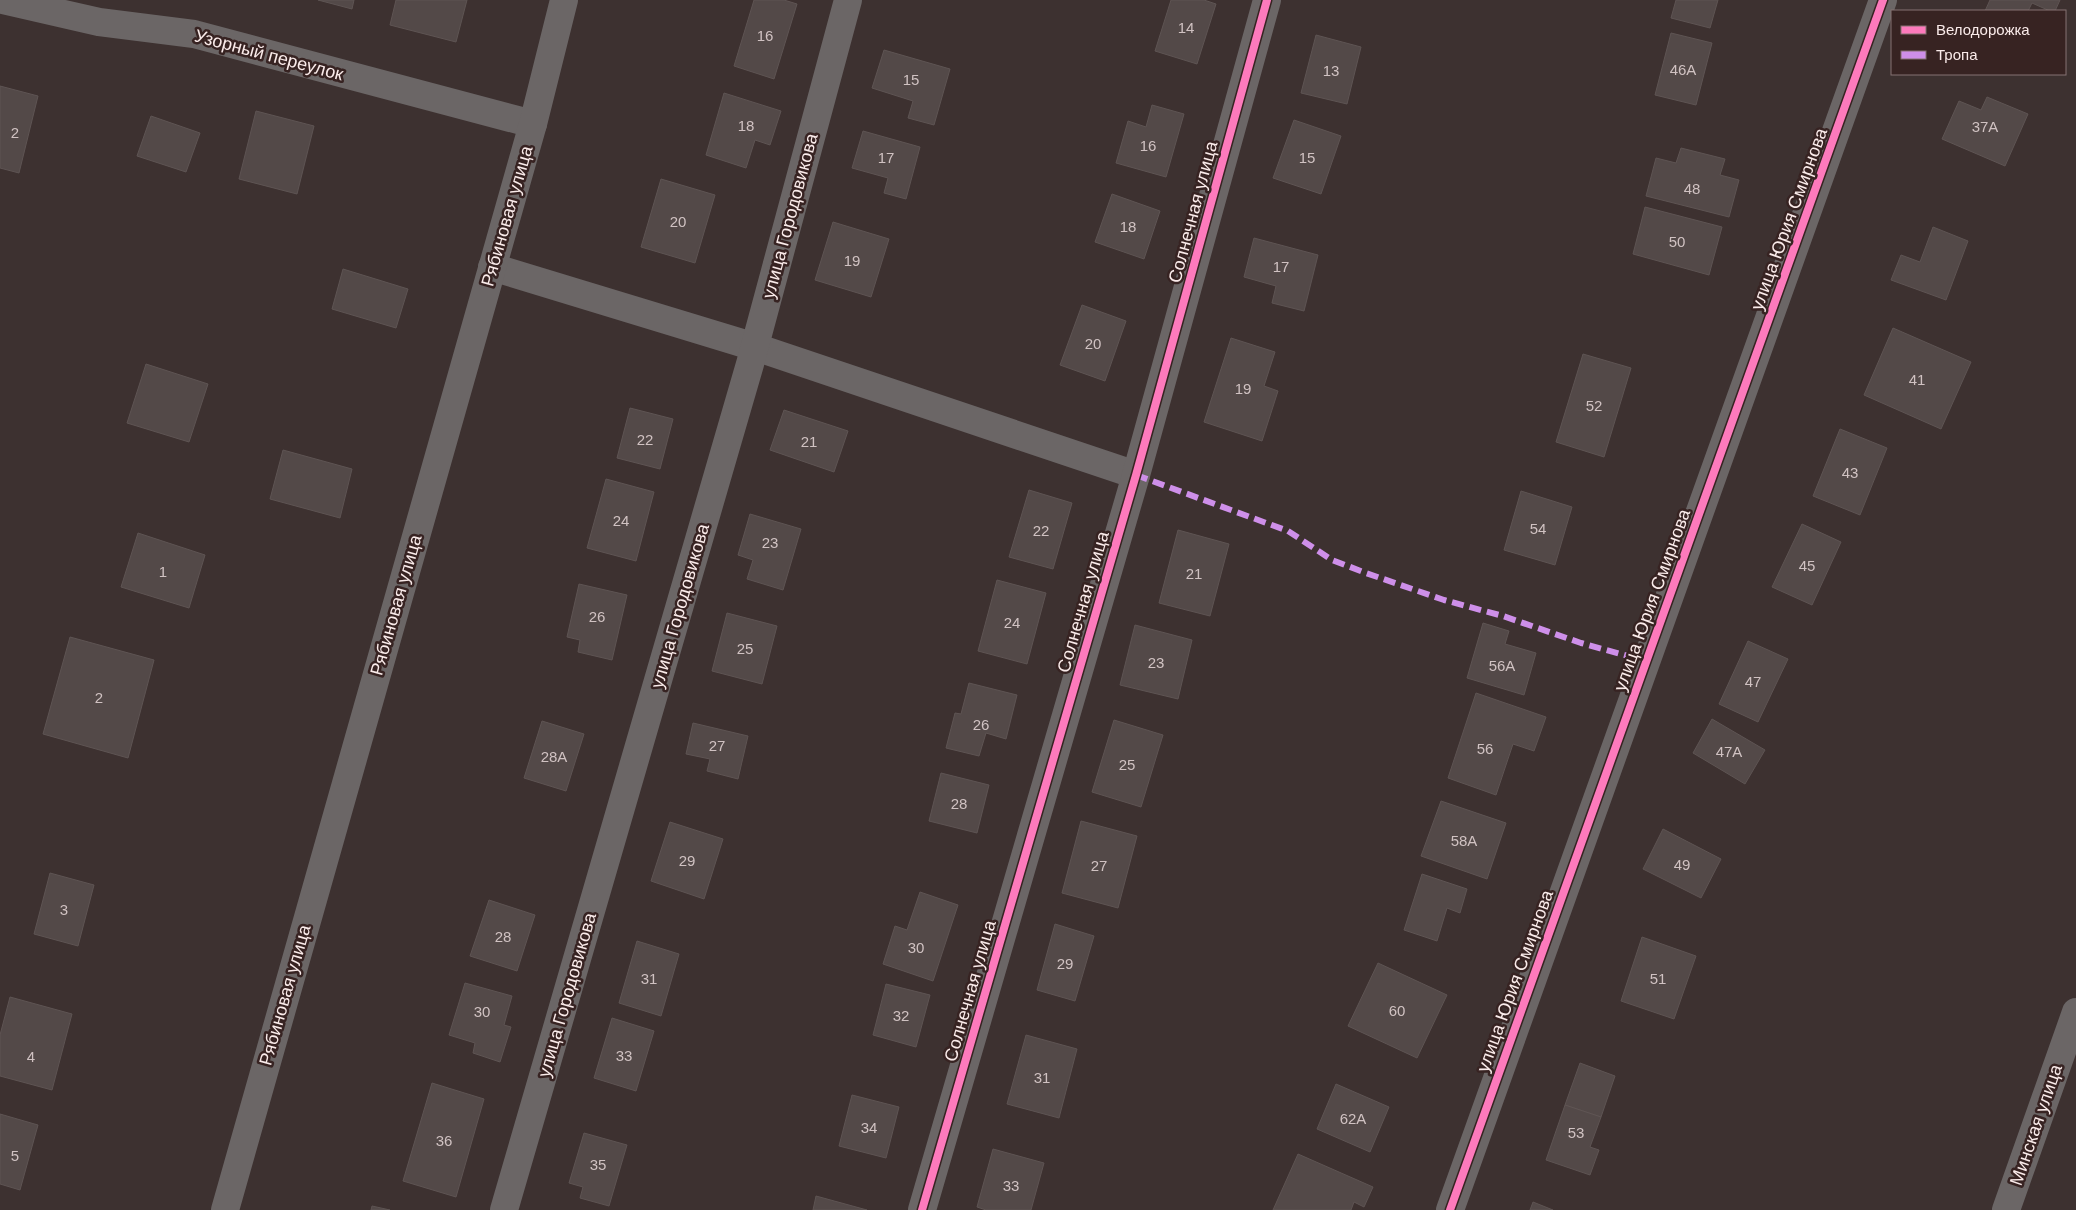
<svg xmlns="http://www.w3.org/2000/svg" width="2076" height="1210" font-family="Helvetica,sans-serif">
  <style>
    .building { fill: #534948; stroke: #5e5453 }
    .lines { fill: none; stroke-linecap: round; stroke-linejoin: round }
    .minor { stroke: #6b6666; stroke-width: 28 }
    .quiet { stroke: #ce8fe9; stroke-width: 6; stroke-dasharray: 12 6; stroke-linecap: butt }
    .cycleway-casing { stroke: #372322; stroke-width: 11 }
    .cycleway { stroke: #fd7abc; stroke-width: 8 }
    .labels { text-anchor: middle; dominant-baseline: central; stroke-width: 5; stroke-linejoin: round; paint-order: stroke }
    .number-label { font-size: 15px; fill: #d0c2c2 }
    .street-label { font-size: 18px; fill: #faebea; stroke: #372322 }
  </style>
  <rect width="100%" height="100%" fill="#3d3130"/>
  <g class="building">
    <path d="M318,0h36l-2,9z"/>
    <path d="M396,0h71l-11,42 -66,-17z"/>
    <path d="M754,0h30l13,4 -23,75 -40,-13z"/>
    <path d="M1171,0h33l12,4 -19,60 -42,-13z"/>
    <path d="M1676,0h42l-8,28 -39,-10z"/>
    <path d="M1990,0h70l-5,11h-5l-18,-8 -4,8h-43z"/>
    <path d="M1671,33l41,10 -16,62 -41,-10z"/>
    <path d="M1316,35l45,12 -14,57 -46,-11z"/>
    <path d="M884,50l66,19 -16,56 -26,-7 5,-17 -41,-13z"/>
    <path d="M0,86l38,10 -19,77 -19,-5z"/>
    <path d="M724,93l57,18 -11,34 -15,-5 -9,28 -40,-13z"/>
    <path d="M1987,97l41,17 -23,52 -63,-27 17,-38 22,9z"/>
    <path d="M1152,105l32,9 -18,63 -50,-14 12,-42 18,6z"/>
    <path d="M256,111l58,15 -17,68 -58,-15z"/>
    <path d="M151,116l49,17 -14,39 -49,-16z"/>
    <path d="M1294,120l47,16 -20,58 -48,-16z"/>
    <path d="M863,131l57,16 -14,52 -22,-6 4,-15 -36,-10z"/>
    <path d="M1681,148l44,11 -5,16 19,5 -10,37 -83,-21 10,-38 20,5z"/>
    <path d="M661,179l54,16 -20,68 -54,-16z"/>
    <path d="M1112,194l48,17 -16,48 -49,-17z"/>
    <path d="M1645,207l77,20 -13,48 -76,-21z"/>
    <path d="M833,222l56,17 -18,58 -56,-17z"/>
    <path d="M1933,227l35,14 -22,59 -55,-20 10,-25 19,7z"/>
    <path d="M1254,238l64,17 -14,56 -32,-8 4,-17 -32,-9z"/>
    <path d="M343,269l65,20 -12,39 -64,-19z"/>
    <path d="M1082,305l44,16 -21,60 -45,-16z"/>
    <path d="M1893,328l78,34 -30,67 -77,-34z"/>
    <path d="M1231,338l44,14 -11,34 14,5 -16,50 -58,-19z"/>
    <path d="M1583,354l48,14 -27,89 -48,-15z"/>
    <path d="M146,364l62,20 -19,58 -62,-19z"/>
    <path d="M630,408l43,11 -13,50 -43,-11z"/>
    <path d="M784,410l64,21 -14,41 -64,-22z"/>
    <path d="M1840,429l47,19 -27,67 -47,-19z"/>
    <path d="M283,450l69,19 -12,49 -70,-19z"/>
    <path d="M606,479l48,13 -18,69 -49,-13z"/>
    <path d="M1029,490l43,13 -19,66 -44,-12z"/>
    <path d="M1521,491l51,16 -17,58 -51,-15z"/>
    <path d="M750,514l51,15 -18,61 -36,-11 6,-19 -15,-5z"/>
    <path d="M1802,524l39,18 -29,63 -40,-18z"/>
    <path d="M1178,530l51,14 -19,72 -51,-13z"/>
    <path d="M138,533l67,22 -16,53 -68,-21z"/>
    <path d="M997,580l49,13 -19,71 -49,-13z"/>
    <path d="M579,584l48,11 -15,65 -34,-8 2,-12 -13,-3z"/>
    <path d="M727,613l50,13 -15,58 -50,-13z"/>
    <path d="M1483,623l26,8 -4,13 31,9 -12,42 -57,-17z"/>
    <path d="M1135,625l57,15 -14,59 -58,-14z"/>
    <path d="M70,637l84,23 -26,98 -85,-24z"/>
    <path d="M1748,641l40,18 -30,63 -39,-18z"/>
    <path d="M969,683l48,12 -11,44 -20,-6 -7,23 -33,-8 9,-35 6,1z"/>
    <path d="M1476,693l70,24 -12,34 -21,-7 -17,51 -48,-17z"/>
    <path d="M1712,719l53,31 -20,34 -52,-31z"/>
    <path d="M1114,720l49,15 -22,72 -49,-15z"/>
    <path d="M542,721l42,13 -18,57 -42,-13z"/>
    <path d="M693,723l55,13 -10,43 -31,-8 3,-12 -24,-5z"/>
    <path d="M941,773l48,12 -12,48 -48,-12z"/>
    <path d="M1441,801l65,22 -19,56 -66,-23z"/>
    <path d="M1081,821l56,15 -19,72 -56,-15z"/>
    <path d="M670,822l53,17 -19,60 -53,-18z"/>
    <path d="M1663,829l58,30 -20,39 -58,-29z"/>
    <path d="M50,873l44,12 -16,61 -44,-12z"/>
    <path d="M1422,874l45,15 -7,24 -13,-5 -10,33 -33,-11z"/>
    <path d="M920,892l38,13 -25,76 -50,-17 12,-38 12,4z"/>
    <path d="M489,900l46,15 -18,56 -47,-15z"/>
    <path d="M1055,924l39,12 -19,65 -38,-11z"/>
    <path d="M1642,937l54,19 -22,63 -53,-18z"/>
    <path d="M637,941l42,13 -18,62 -42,-13z"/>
    <path d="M1378,963l69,32 -30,63 -69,-32z"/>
    <path d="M465,983l47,13 -8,29 7,2 -11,35 -27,-9 2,-10 -26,-8z"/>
    <path d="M886,984l44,11 -14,52 -43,-12z"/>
    <path d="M10,997l62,17 -20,76 -52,-14v-41z"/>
    <path d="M612,1018l42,13 -18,60 -42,-13z"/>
    <path d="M1026,1035l51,14 -18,69 -52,-14z"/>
    <path d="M1580,1063l35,13 -14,41 -36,-12z"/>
    <path d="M432,1083l52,16 -28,98 -53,-16z"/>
    <path d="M1336,1084l53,23 -19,45 -53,-23z"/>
    <path d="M852,1095l47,12 -13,51 -47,-12z"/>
    <path d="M1565,1105l36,12 -11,30 9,3 -9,25 -44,-15z"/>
    <path d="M0,1114l38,11 -18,65 -20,-6z"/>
    <path d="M584,1133l43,12 -18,61 -29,-8 3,-11 -14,-4z"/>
    <path d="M993,1149l51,14 -13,47h-45l-9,-3z"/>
    <path d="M1298,1154l75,33 -9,20 -10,-5 -3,8h-78z"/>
    <path d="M816,1196l51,14h-54z"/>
    <path d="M1533,1202l20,8h-23z"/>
    <path d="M372,1206l18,4h-19z"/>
  </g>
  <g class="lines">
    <g class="minor">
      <path d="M3,0l96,22 95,12 339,90"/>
      <path d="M492,267l263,80 381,128"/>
      <path d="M225,1210l308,-1086 31,-124"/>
      <path d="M504,1210l246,-846 98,-364"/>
      <path d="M922,1210l214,-735 131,-475"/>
      <path d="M1450,1210l433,-1210"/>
      <path d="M2006,1210l70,-198"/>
    </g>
    <path class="quiet" d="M1136,475l152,56 44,29 34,13 78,27 59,16 78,27 65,18"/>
    <g class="cycleway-casing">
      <g id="cycleway">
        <path d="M922,1210l214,-735 131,-475"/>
        <path d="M1450,1210l433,-1210"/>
      </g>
    </g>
    <use href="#cycleway" class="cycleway"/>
  </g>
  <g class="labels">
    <g class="number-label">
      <text x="1186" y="27">14</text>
      <text x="765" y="35">16</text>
      <text x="1683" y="69">46А</text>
      <text x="1331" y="70">13</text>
      <text x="911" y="79">15</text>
      <text x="746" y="125">18</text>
      <text x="1985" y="126">37А</text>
      <text x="15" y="132">2</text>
      <text x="1148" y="145">16</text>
      <text x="886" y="157">17</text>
      <text x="1307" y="157">15</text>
      <text x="1692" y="188">48</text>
      <text x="678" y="221">20</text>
      <text x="1128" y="226">18</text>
      <text x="1677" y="241">50</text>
      <text x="852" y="260">19</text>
      <text x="1281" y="266">17</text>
      <text x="1093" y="343">20</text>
      <text x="1917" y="379">41</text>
      <text x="1243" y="388">19</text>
      <text x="1594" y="405">52</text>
      <text x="645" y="439">22</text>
      <text x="809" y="441">21</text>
      <text x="1850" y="472">43</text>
      <text x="621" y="520">24</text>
      <text x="1538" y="528">54</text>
      <text x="1041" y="530">22</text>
      <text x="770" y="542">23</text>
      <text x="1807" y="565">45</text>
      <text x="163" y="571">1</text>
      <text x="1194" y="573">21</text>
      <text x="597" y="616">26</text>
      <text x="1012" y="622">24</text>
      <text x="745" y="648">25</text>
      <text x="1156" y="662">23</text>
      <text x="1502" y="665">56А</text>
      <text x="1753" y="681">47</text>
      <text x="99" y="697">2</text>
      <text x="981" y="724">26</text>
      <text x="717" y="745">27</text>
      <text x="1485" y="748">56</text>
      <text x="1729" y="751">47А</text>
      <text x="554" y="756">28А</text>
      <text x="1127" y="764">25</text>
      <text x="959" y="803">28</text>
      <text x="1464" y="840">58А</text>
      <text x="687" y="860">29</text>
      <text x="1682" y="864">49</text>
      <text x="1099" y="865">27</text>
      <text x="64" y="909">3</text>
      <text x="503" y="936">28</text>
      <text x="916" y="947">30</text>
      <text x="1065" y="963">29</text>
      <text x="649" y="978">31</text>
      <text x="1658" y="978">51</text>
      <text x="1397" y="1010">60</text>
      <text x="482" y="1011">30</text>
      <text x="901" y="1015">32</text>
      <text x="624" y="1055">33</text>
      <text x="31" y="1056">4</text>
      <text x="1042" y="1077">31</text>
      <text x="1353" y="1118">62А</text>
      <text x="869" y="1127">34</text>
      <text x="1576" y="1132">53</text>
      <text x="444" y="1140">36</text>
      <text x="15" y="1155">5</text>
      <text x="598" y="1164">35</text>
      <text x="1011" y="1185">33</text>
    </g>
    <g class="street-label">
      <text transform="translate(269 55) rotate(15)">Узорный переулок</text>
      <text transform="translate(1193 212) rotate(-75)">Солнечная улица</text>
      <text transform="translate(507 216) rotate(-74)">Рябиновая улица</text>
      <text transform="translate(790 216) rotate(-75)">улица Городовикова</text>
      <text transform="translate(1789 219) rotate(-70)">улица Юрия Смирнова</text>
      <text transform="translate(1652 600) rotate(-70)">улица Юрия Смирнова</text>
      <text transform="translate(1083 602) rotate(-74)">Солнечная улица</text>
      <text transform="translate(396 605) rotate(-74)">Рябиновая улица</text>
      <text transform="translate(680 606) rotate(-74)">улица Городовикова</text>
      <text transform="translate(1515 981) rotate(-70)">улица Юрия Смирнова</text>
      <text transform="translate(970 991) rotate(-74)">Солнечная улица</text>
      <text transform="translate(285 995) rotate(-74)">Рябиновая улица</text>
      <text transform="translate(567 995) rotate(-74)">улица Городовикова</text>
      <text transform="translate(2036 1125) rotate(-71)">Минская улица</text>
    </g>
  </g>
  <rect x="1891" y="10" width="175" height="65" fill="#372322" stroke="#857372"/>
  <rect x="1901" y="26" width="25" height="8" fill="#fd7abc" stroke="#857372"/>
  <text x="1936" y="35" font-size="15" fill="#faebea">Велодорожка</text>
  <rect x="1901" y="51" width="25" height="8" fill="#ce8fe9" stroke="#857372"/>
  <text x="1936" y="60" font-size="15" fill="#faebea">Тропа</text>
</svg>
